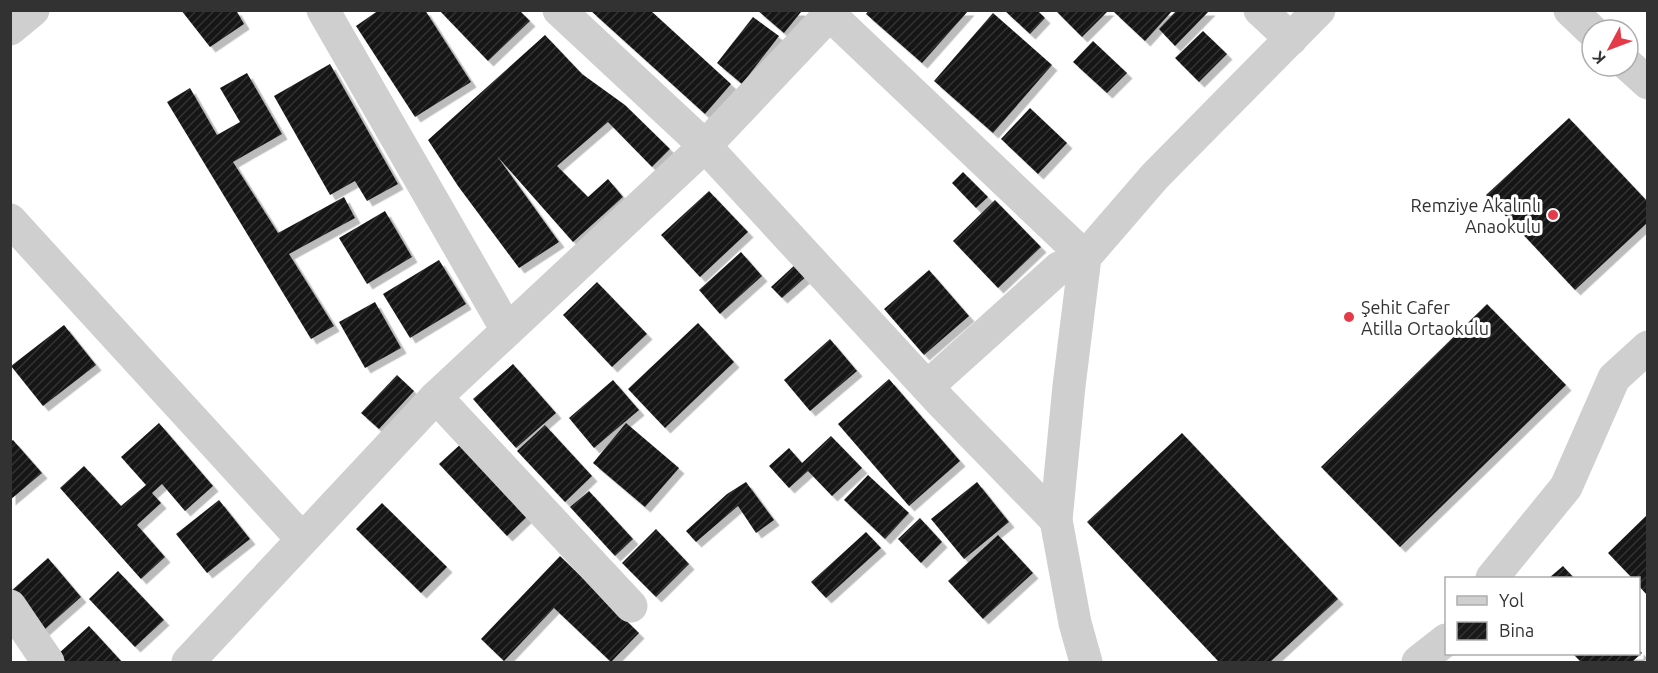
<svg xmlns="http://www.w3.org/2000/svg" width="1658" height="673" font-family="Ubuntu,sans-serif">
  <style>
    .building { fill: url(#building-hatch); filter: url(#shadow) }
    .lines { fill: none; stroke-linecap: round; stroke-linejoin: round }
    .minor { stroke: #cfcfcf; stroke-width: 33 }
    .poi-dot { fill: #e33b47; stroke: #fff; stroke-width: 2 }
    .labels { text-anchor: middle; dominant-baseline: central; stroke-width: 6; stroke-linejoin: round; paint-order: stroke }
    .poi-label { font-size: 18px; fill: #323232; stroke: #fff; text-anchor: end }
  </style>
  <defs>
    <pattern id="building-hatch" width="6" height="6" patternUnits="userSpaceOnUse" patternTransform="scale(1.5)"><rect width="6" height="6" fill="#191919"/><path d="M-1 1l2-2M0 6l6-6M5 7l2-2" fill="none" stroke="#323232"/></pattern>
    <filter id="shadow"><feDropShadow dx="5.5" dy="5.5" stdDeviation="0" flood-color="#0004"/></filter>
  </defs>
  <rect width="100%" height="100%" fill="#fff"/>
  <g class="building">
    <path d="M181,10h55l8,14 -34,23z"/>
    <path d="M379,10h46l46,72 -56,35 -59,-91z"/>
    <path d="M439,10h80l11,11 -42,40z"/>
    <path d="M590,10h60l81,74 -26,30z"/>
    <path d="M757,10h42l2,2 -17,21z"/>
    <path d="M869,10h100l-47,53 -56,-49z"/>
    <path d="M1004,10h33l8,8 -15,16z"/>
    <path d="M1055,10h54l-27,27z"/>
    <path d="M1116,10h57l-28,31 -31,-29z"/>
    <path d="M1177,10h33l-35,36 -16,-17z"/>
    <path d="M993,13l59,52 -59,68 -59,-52z"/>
    <path d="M753,17l26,19 -37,48 -25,-21z"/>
    <path d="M1203,31l24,23 -28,28 -24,-24z"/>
    <path d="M545,35l37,39 43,31 45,44 -18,18 -44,-45 -51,44 31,31 20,-18 15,18 -50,45 -76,-86 62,86 -40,26 -61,-82 -30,-46z"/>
    <path d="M1093,41l34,32 -20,20 -34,-31z"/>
    <path d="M330,64l68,120 -31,17 -12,-20 -25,14 -56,-99z"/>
    <path d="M247,73l35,61 -49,28 45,71 66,-36 11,21 -66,36 45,72 -23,13 -144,-237 23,-14 27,47 23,-13 -20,-34z"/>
    <path d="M1030,108l37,35 -29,31 -37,-35z"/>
    <path d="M1569,118l78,83v22l-72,67 -89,-95z"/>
    <path d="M963,172l25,25 -12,11 -24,-25z"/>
    <path d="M709,191l39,41 -48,45 -39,-42z"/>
    <path d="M995,200l46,47 -43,41 -45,-47z"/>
    <path d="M385,211l27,46 -45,27 -28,-46z"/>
    <path d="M741,252l21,24 -42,38 -21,-24z"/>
    <path d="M439,260l27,44 -56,34 -27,-44z"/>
    <path d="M797,263l11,12 -26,23 -11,-11z"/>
    <path d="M929,270l40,46 -45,39 -40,-46z"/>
    <path d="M597,282l50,52 -35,33 -49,-52z"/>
    <path d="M375,302l26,46 -36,20 -26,-46z"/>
    <path d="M1487,304l79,81 -166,162 -79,-80z"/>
    <path d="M698,323l36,39 -69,66 -37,-39z"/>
    <path d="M64,325l32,40 -53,41 -32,-40z"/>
    <path d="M830,339l27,32 -47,40 -26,-31z"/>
    <path d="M513,364l43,49 -40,35 -43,-49z"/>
    <path d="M397,375l17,16 -35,38 -18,-16z"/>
    <path d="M889,379l71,82 -51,45 -71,-82z"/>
    <path d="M613,380l26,30 -45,38 -25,-30z"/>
    <path d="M159,423l54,63 -28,25 -23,-27 -10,9 9,10 -24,22 28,32 -24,22 -81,-91 24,-22 37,40 25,-21 -25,-28z"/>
    <path d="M626,423l53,45 -34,39 -52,-44z"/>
    <path d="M545,425l47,51 -27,26 -48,-51z"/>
    <path d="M1182,433l156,166 -68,63h-51l-132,-140z"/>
    <path d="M831,436l31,32 -30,28 -24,-25 -19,17 -20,-22 20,-18 13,15z"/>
    <path d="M13,440l29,33 -32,27v-58z"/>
    <path d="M463,442l67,72 -23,22 -68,-72z"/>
    <path d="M868,475l41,38 -24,26 -41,-39z"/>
    <path d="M746,482l28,38 -18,13 -18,-27 -42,36 -10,-11 41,-37z"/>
    <path d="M977,482l32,40 -45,37 -33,-40z"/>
    <path d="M589,491l44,48 -18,17 -45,-49z"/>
    <path d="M219,500l31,39 -43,34 -31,-39z"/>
    <path d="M382,503l65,64 -26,26 -65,-64z"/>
    <path d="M1647,515v80l-9,-10v-7h-6l-24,-25z"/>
    <path d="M920,518l22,24 -21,21 -23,-24z"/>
    <path d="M656,529l33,35 -33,33 -34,-34z"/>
    <path d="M866,532l15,16 -55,50 -15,-16z"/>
    <path d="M998,535l35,38 -50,46 -35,-38z"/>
    <path d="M560,556l79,77 -28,29 -57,-54 -50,53 -23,-22z"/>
    <path d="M48,558l33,39 -37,33 -33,-39z"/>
    <path d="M1563,566l11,12h-25z"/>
    <path d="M118,571l46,49 -29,27 -46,-48z"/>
    <path d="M89,626l33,36h-56l-8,-8z"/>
    <path d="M1638,649l4,4 -10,9h-51l-8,-8h65z"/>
  </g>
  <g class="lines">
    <g class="minor">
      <path d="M323,10l184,320"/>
      <path d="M559,10l146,136 236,256 115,118"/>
      <path d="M825,10l260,247 -26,11 -131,118"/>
      <path d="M1260,10l31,29"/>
      <path d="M1570,10l22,21"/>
      <path d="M10,29l23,-19"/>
      <path d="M1628,65l20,18"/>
      <path d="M10,220l292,319"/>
      <path d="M436,397l195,209"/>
      <path d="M1492,578l74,-91 48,-109 34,-31"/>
      <path d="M10,606l38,56"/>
      <path d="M188,662l248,-265 269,-251 124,-131"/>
      <path d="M1086,662l-11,-39 -19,-103 13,-134 16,-129 70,-81 164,-166"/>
      <path d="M1418,662l28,-22"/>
    </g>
  </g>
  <g class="poi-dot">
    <circle cx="1553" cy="215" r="6"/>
    <circle cx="1349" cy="317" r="6"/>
  </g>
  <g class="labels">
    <g class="poi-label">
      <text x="1541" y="205">Remziye Akalınlı<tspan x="1541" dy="21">Anaokulu</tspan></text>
      <text x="1361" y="307" text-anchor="start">Şehit Cafer<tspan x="1361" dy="21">Atilla Ortaokulu</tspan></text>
    </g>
  </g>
  <rect width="1658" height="673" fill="none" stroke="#323232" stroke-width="24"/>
  <rect x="1445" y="577" width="195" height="78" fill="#ffffff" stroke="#adadad" stroke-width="1.5"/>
  <rect x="1457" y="596" width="30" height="9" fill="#cfcfcf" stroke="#adadad" stroke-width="1.5"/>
  <text x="1499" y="607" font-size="18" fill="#323232">Yol</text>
  <rect x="1457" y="622" width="30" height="18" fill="url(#building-hatch)" stroke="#adadad" stroke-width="1.5"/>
  <text x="1499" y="637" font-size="18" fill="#323232">Bina</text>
  <g transform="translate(1610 48) rotate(229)"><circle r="28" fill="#ffffff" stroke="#adadad" stroke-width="1.5"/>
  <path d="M0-4.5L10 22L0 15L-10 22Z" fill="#e33b47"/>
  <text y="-9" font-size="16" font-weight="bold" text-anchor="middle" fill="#323232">K</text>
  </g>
</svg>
